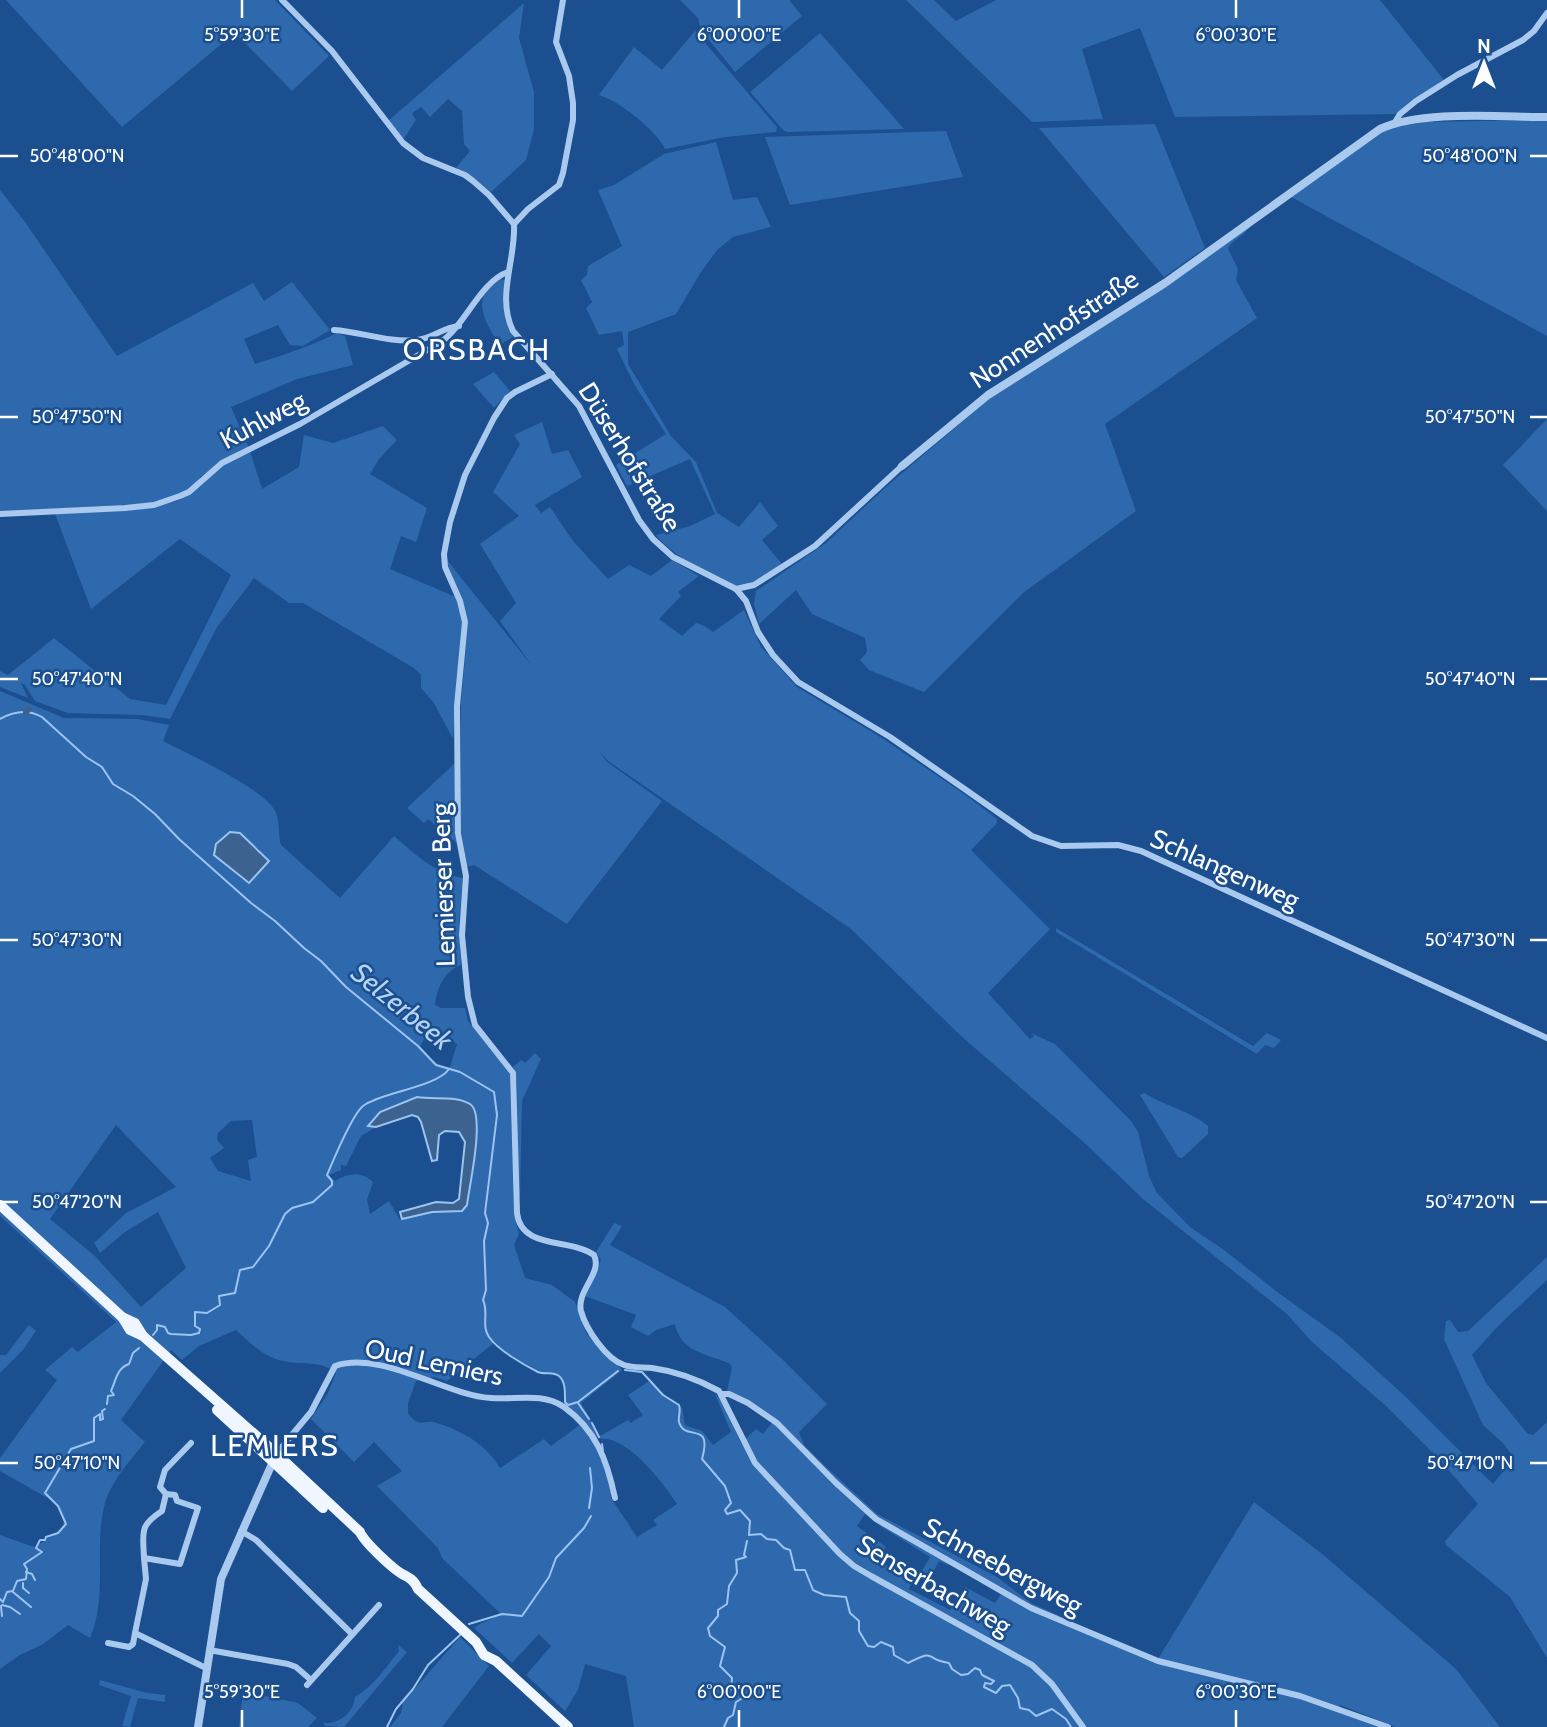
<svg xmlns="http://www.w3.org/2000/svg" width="1547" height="1727" font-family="Cabin,sans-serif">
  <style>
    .green { fill: #2e69ad; fill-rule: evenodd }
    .water { fill: #3c6290; stroke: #9cc4f0; stroke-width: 2 }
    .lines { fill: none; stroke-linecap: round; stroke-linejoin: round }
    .stream { stroke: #9cc4f0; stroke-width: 2 }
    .canal { stroke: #3c6290; stroke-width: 6 }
    .minor { stroke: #a9c9ee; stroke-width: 6 }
    .tertiary { stroke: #a9c9ee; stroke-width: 8 }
    .primary { stroke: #f0f6ff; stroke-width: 10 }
    .ticks { fill: none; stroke: #fff; stroke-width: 2.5 }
    .labels { text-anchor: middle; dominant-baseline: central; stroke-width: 5; stroke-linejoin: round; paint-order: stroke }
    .street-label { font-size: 26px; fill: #fff; stroke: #1b4f8f }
    .water-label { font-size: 28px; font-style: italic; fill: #b5d3f5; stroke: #1b4f8f }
    .quarter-label { font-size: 30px; letter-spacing: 2px; fill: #fff; stroke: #1b4f8f }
    .ticks-label { font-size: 18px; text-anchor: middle; fill: #fff; stroke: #1b4f8f; stroke-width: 5; stroke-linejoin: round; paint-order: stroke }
  </style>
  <rect width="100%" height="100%" fill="#1b4f8f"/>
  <g class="green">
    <path d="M6,0h269l54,56 -37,35 -52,-53 -9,-2 -109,91z"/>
    <path d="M680,0h109l13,16 -67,56 -34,-42 -3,-12z"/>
    <path d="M906,0h28l22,21 40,-21h384l64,80 -47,34 -222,3 -35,-89 -58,21 21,70 -71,3z"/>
    <path d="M524,3l-5,35 15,54v37l-8,31 -35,32 -25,-20 -10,-4 14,-17 -6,-7 -2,-33 -14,-12 -18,18 -9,-10 -9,6 4,7 -13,20 -15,-19z"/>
    <path d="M695,31l82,96 -1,5 -51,5 -60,12c-9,-19 -46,-48 -66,-54l35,-48 28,23z"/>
    <path d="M820,33l84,96 -116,3 -4,-1 -34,-39z"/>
    <path d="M1547,120v216l-256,-139 94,-68 38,-7z"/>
    <path d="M1155,124l50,124 -41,29 -125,-149z"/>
    <path d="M946,131l17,46 -173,28 -25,-68z"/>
    <path d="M716,142l17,58 24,-3 14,30 -38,10 -15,12 -17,23 -25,42 -48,18v32l43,72 25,26 21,51 22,14 21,-25 18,24 -16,14 20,24c-13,8 -28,21 -44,22 -17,0 -72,-36 -82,-51l34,-9 25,-12 -25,-55 -63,27 -11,-21 50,-31 -32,-50 -17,-35 7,-4 -2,-14 -23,4 -13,-27 6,-6 -11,-22 6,-5 1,-9 34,-20 -24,-56 16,-5 50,-31z"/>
    <path d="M0,190l25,32 92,134 136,-73 11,18 28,-19 38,48 -27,16 -13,-1 -12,-20 -34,14 11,25c28,-9 56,-18 82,-31l8,3 8,29 -56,14 -66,28 18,41 -49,29v3l-13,12 -33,11 -154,9z"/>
    <path d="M1252,221c-3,14 -19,17 -24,28l10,20 -2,11 21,38 -152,106 31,87 -113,82 -99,99 -55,-22 -9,-10 7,-8 -2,-14 -53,-24 -16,-24 -37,34 -5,-20 2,-13 70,-48 61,-57 103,-88 178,-113z"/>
    <path d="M500,279l5,1c-2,21 -4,38 8,57l-12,7c-9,-8 -24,-34 -17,-48 3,-6 11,-12 16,-17z"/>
    <path d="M494,372l16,19 -16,17 -21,-24z"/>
    <path d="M1547,419v92l-44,-46z"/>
    <path d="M542,422l10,32 16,-4 14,27 -47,28 6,8 9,-6 23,34 35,38 21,-14 22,11 21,-16 27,16 -21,16 3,4 -22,23 23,17 14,-13 9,3 8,6 31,-22 17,37 36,40 85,51 85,58 30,23v4l-26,27 79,79 -62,64 42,46 4,-3 -3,-3 24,11 77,78 6,10 11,44 8,17 33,34 34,23 56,44 61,44 66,60 86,86 21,-26 -11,-15 -20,-18 -39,-86 2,-18 4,-1 8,12 10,-1 79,-74v23l-49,46 -26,29 14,28 41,50 6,2 14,-13v236l-37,-61 -64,-52 -1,-4 33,-37 -40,-46 -52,-52 -75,-65 -24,-27 -144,-115 -55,-53 -127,-110 -110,-107 -243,-168 -9,-10 8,11 55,39 -95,123 -93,-59 -7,2 -6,-38v-125l7,-81 -22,-64 87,108 -33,-46 16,-18 -36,-59 39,-28 -26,-24 27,-48 -6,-9z"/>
    <path d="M383,426l14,14 -18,19 -9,15 57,34 -11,34 -15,-6 -11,33 66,28 7,24 -10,118 -19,-36 -13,-15v-13l-7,-7 -111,-65h-14l-35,-25 -37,49 -47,92 -28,-4 -74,-2 -33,-12 -10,-16 -4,-2 7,15 -28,-11v-16l8,4 46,-37 76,61 36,6 65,-130 -51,-36 -89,70 -36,-95 102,-8 20,-5 10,-5 39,-33 24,-12 12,38 37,-22 5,-32 29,8z"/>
    <path d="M0,691l64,27 73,1 32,6 -6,16c23,12 105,49 113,72 4,10 2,22 5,32l59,53 54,-62c22,19 40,37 69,42l-4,43 2,44c-17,6 -24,23 -26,40l6,3h24l3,13 42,53 4,141 5,19 -5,11 11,33 27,7 23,17 11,31 36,37 -41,33 19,33 28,-16 3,3 12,-8 -15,-20 23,-15 9,11 22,17 3,17 17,6 11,14 18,-13 -17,-40 10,13 17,38 15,-14 7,5 12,-15 -48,-28 5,-24 -3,-4c-24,-9 -49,-12 -54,-39l-19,6 -8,6 -17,-9 5,-12 -51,-19 16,-36 -5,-8 18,-29 8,3 -12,19 115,62 56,51 46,46 -28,28 5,13 17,17 56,52 120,63 34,26 29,13h-9l-39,-21 -78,-45 15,13 -1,2 -9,-4 -8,15 -9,-5 8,-14 -50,-31 -15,-12 -8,12 29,21 -8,13 34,21 -3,8 41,21 15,-23 30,16 6,-9 44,23 113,42 96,-157 67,51 135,116 44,58h-104l-56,-22 -2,7 42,15h-746l-8,-51 -41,-12 -7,26 -13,21 -39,-36 25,-29 -12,-12 -27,29 -2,-2 -36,-33c8,-7 18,-7 26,-15l-58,-55 -4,-10 -61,-62 25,-15 -28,-29 -20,20 -43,-43 17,-26 8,-20c-14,-13 -35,-8 -53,-12 -19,-4 -34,-19 -47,-31l-37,16 -17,14 -11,-10 -50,70 24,22c-15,19 -35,40 -41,65 -10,42 4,89 -14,131l-22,-13 -25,19 -25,12 -18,13v-134l37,13c7,-12 24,-10 27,-27l-6,-17 -58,-33v-13l57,-78 -12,-10 27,-23 6,5 38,-30 -116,-106zM235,832l25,18 -17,30 -29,-25zM430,1028l27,16 -7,23c-13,0 -22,-12 -30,-20zM417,1097l41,3 12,5 8,18 -11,82 -5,6 -30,1 -32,8 -11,-19 -19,13 -3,-14 6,-18c-12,-11 -25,-9 -38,-1l-6,-6 12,-5v-5l5,1 15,-30 15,-9 -8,-1 20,-18zM252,1120l5,37 -9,3 3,21 -33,-10 -8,-13 14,-10 -7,-8 1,-7 13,-12zM116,1125l60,62 -50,26 -32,30 6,10 25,-21 33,-20 28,56 -45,39 -46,-51 -45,-37zM495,1342c14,14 30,22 47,30 5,3 12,1 16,3 10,5 8,24 5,30l25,20 9,14c29,-6 66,44 80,65l-24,16 4,5 -20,12 -26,-39v-8l-9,-28 -11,-25 -10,-13 -30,22 -7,-7 -44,29c-14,-24 -38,-37 -63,-45 -14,-5 -17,7 -29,-10v-10l8,-22 18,-4 13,4z"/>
    <path d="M455,763l3,81 -30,-25 -4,4 -17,-15z"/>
    <path d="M1056,928l197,118 14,-13 14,7 -7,8 -9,-3 -8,9 -201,-122z"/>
    <path d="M535,1053l6,6 -19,42 -2,96 -2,-1 -1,-110 -1,-11 -3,-8 8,-7 4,3z"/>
    <path d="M1144,1093c21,13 45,17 64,33v8l-26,24 -4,-1 -38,-62z"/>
    <path d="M29,1325l7,6 -13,19 -23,23v-18h6z"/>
    <path d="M460,1637l29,29 -47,61h-52l11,-14 2,-11z"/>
    <path d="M398,1645l9,7 -63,75 -19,-1 -2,-3c16,1 30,-9 32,-26 18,-10 31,-30 44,-46z"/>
    <path d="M100,1680l47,13 18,2v7l-27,-4 -8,29 -8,-1 9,-30 -32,-11z"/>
    <path d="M243,1691l55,12 19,15 -9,9h-69z"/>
  </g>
  <g class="water">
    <path d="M230,832l10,1 29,28 -20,22 -35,-28 2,-11z"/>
    <path d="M417,1097c17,3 38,-2 53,7 16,10 -1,83 -3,101l-5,6 -30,1 -30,7 -2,-7 36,-10 17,1 6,-4 6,-57 -6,-10 -14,-1 -6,4 -2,25 -5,1 -11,-39 -3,-5 -6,-2 -36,12 -8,-1 12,-14z"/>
  </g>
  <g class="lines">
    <g class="stream">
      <path d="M0,719c14,-8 28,-10 42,-2l44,40 16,10 11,17 20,12 22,18 24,25 72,64 24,18 29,27 17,13 25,26 72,59 18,19 24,7 34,20 3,23 -12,98 3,10 -4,18 2,49 -3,10c6,12 -2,26 6,37 9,13 35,28 49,35 7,3 15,-1 21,4 7,6 6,18 6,26l3,3 10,-3 40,-31"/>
      <path d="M153,1335l4,-5v-5l8,2 3,6 3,1 20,1 8,-2 1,-4 -5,-3v-14l12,1 13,-8 -1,-9 16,-3 5,-23 13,-3 16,-21 16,-32 7,-6 21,-6 19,-17v-4l-5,-6c7,-16 24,-59 36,-69 16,-13 74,-19 86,-37"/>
      <path d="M625,1370l17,2 21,23 16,10c2,6 -1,12 0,17 6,21 34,-3 23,37l23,27 6,17 -6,7 2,4 13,-4 10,11 -1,14 12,-1 6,5 9,1 8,8 6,2 5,20h10l8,20 11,5 22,2 4,16 9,8v10l9,15 6,1 7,-5 12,5 1,8 14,8c31,-15 14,-4 41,0l3,6 9,6 7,-1 7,-6 5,2 2,5 12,6 -3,3 -6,-1 -1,4 12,6 6,-7 8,-1 8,13 2,10 9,2 7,6 16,-7 14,10 5,8"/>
      <path d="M578,1403l11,16"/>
      <path d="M107,1404l1,-8 6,-1 -3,-4c5,-11 6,-23 18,-27l4,-11 6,-5"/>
      <path d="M592,1423l7,14"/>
      <path d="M602,1444l1,7"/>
      <path d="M589,1508l3,-20 -2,-20"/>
      <path d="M26,1572l6,2 3,6"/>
      <path d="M23,1583v5l6,5"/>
      <path d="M13,1592l18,15"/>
      <path d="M0,1599l3,3 4,-10 6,-1 4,-10 9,-2 1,-10 -3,-5 18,-12 -6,-4 4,-8h5l1,-3 12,-4 8,-9 -8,-18 -13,-13 26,-44 23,-8v-23l6,-4v6l3,-1 -1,-8 3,-2"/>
      <path d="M2,1605l8,2 10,7"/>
      <path d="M1,1606l1,10"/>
      <path d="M469,1624l33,-10 20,2 27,-39 7,-19 28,-30 7,-12"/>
      <path d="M387,1727l9,-18 17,-20 15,-24 32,-30"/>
      <path d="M724,1727l4,-9 5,-3 3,-13 10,-6 -5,-9 -4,4 -6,-2 1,-11 -12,-12 5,-19 -15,-11 -2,-8 10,-12v-6l9,-6 2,-18 8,-13 -1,-13 10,-3 -2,-2 3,-14"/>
    </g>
    <path class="canal" d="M26,712l3,-3"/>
    <g class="minor">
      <path d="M282,0l50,51 71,92 20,15 42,17 8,6 16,14 25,29"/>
      <path d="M1395,122l5,-8 16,-13 41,-26 66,-35 11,-9 13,-18"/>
      <path d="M514,224c2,36 -18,72 -1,107l66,75 60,114 14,19 20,18 63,32 10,12 12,31 15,23 25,27 92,55 142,99 29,10 57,-1 23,6 406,187"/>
      <path d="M514,224l14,-15 31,-24 4,-12 10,-53v-17l-4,-27 -13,-34 7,-42"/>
      <path d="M334,330c28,2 55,13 83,10 16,-2 27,-13 42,-14"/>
      <path d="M552,374l-37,18 -8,6 -13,20 -29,57 -15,47 -6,32 1,13 15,34 5,21 -8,84 1,127 8,43 -4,59 6,62 7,28 38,48 4,140c4,37 54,25 77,42 9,18 -18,36 -13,56 5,18 25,48 43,54 8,3 19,2 28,3 22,3 47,12 67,23l36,72 85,91 14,12 17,10 161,89 20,19 31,43"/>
      <path d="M0,514l125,-6 29,-3 26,-9 9,-4 33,-29 78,-39 141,-82c24,-17 40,-61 67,-70"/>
      <path d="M736,589l18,-4 61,-39 87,-80"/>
      <path d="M721,1394h8l19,9 29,20 59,60 40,36 155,89 127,53 142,35 88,31"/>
      <path d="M276,1454l35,-42 24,-46c47,-16 109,29 156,32 25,2 51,-6 73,9 32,23 43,53 51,91"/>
      <path d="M241,1531l15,9 96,94"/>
      <path d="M144,1558c-1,-26 -5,-32 18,-47l4,-17"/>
      <path d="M135,1633l11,-54 -2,-21 36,6 18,-56 -21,-7 -2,-6 -9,-1 -6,-7 5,-17 26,-27"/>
      <path d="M108,1643l21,4 4,-3 2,-11 71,35"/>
      <path d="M209,1650l79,14 8,3 15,13"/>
      <path d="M307,1685l72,-80"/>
    </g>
    <g class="tertiary">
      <path d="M902,466l86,-71 177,-112 215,-154c42,-19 120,-12 167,-12"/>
      <path d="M198,1727l23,-148 54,-122"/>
    </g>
    <g class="primary">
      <path d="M0,1205l122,112 13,6 8,13"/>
      <path d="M122,1317l8,13 13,6 126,111 91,85c4,10 32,36 42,42 8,4 12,6 16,15l58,53 8,13 12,6 72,66"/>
      <path d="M217,1410l106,98"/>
    </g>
  </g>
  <path class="ticks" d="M242,0v18M739,0v18M1236,0v18M0,156h18M1530,156h17M0,417h18M1530,417h17M0,679h18M1530,679h17M0,940h18M1530,940h17M0,1202h18M1530,1202h17M0,1463h18M1530,1463h17M242,1710v17M739,1710v17M1236,1710v17"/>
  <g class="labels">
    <g class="street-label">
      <text transform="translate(1054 329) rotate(-33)">Nonnenhofstraße</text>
      <text transform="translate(263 420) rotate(-28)">Kuhlweg</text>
      <text transform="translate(630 457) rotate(58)">Düserhofstraße</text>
      <text transform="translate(1225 869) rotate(24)">Schlangenweg</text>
      <text transform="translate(443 885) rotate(-92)">Lemierser Berg</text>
      <text transform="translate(434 1362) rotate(12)">Oud Lemiers</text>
      <text transform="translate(1003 1566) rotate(28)">Schneebergweg</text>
      <text transform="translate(934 1585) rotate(30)">Senserbachweg</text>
    </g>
    <g class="water-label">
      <text transform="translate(402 1006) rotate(39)">Selzerbeek</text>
    </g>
    <g class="quarter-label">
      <text x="477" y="349">ORSBACH</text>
      <text x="275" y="1445">LEMIERS</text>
    </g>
  </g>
  <g class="ticks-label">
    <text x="242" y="41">5°59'30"E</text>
    <text x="739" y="41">6°00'00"E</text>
    <text x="1236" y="41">6°00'30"E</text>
    <text x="77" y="162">50°48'00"N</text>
    <text x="1470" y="162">50°48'00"N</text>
    <text x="77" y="423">50°47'50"N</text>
    <text x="1470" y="423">50°47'50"N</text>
    <text x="77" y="685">50°47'40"N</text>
    <text x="1470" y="685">50°47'40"N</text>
    <text x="77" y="946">50°47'30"N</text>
    <text x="1470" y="946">50°47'30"N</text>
    <text x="77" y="1208">50°47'20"N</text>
    <text x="1470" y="1208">50°47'20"N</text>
    <text x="77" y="1469">50°47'10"N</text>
    <text x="1470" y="1469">50°47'10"N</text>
    <text x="242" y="1698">5°59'30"E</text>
    <text x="739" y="1698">6°00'00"E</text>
    <text x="1236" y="1698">6°00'30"E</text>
  </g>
  <g transform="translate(1484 63)" stroke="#1b4f8f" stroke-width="5" paint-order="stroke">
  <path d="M0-5L12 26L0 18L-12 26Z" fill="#ffffff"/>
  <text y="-10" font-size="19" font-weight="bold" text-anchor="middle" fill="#ffffff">N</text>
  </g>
</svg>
